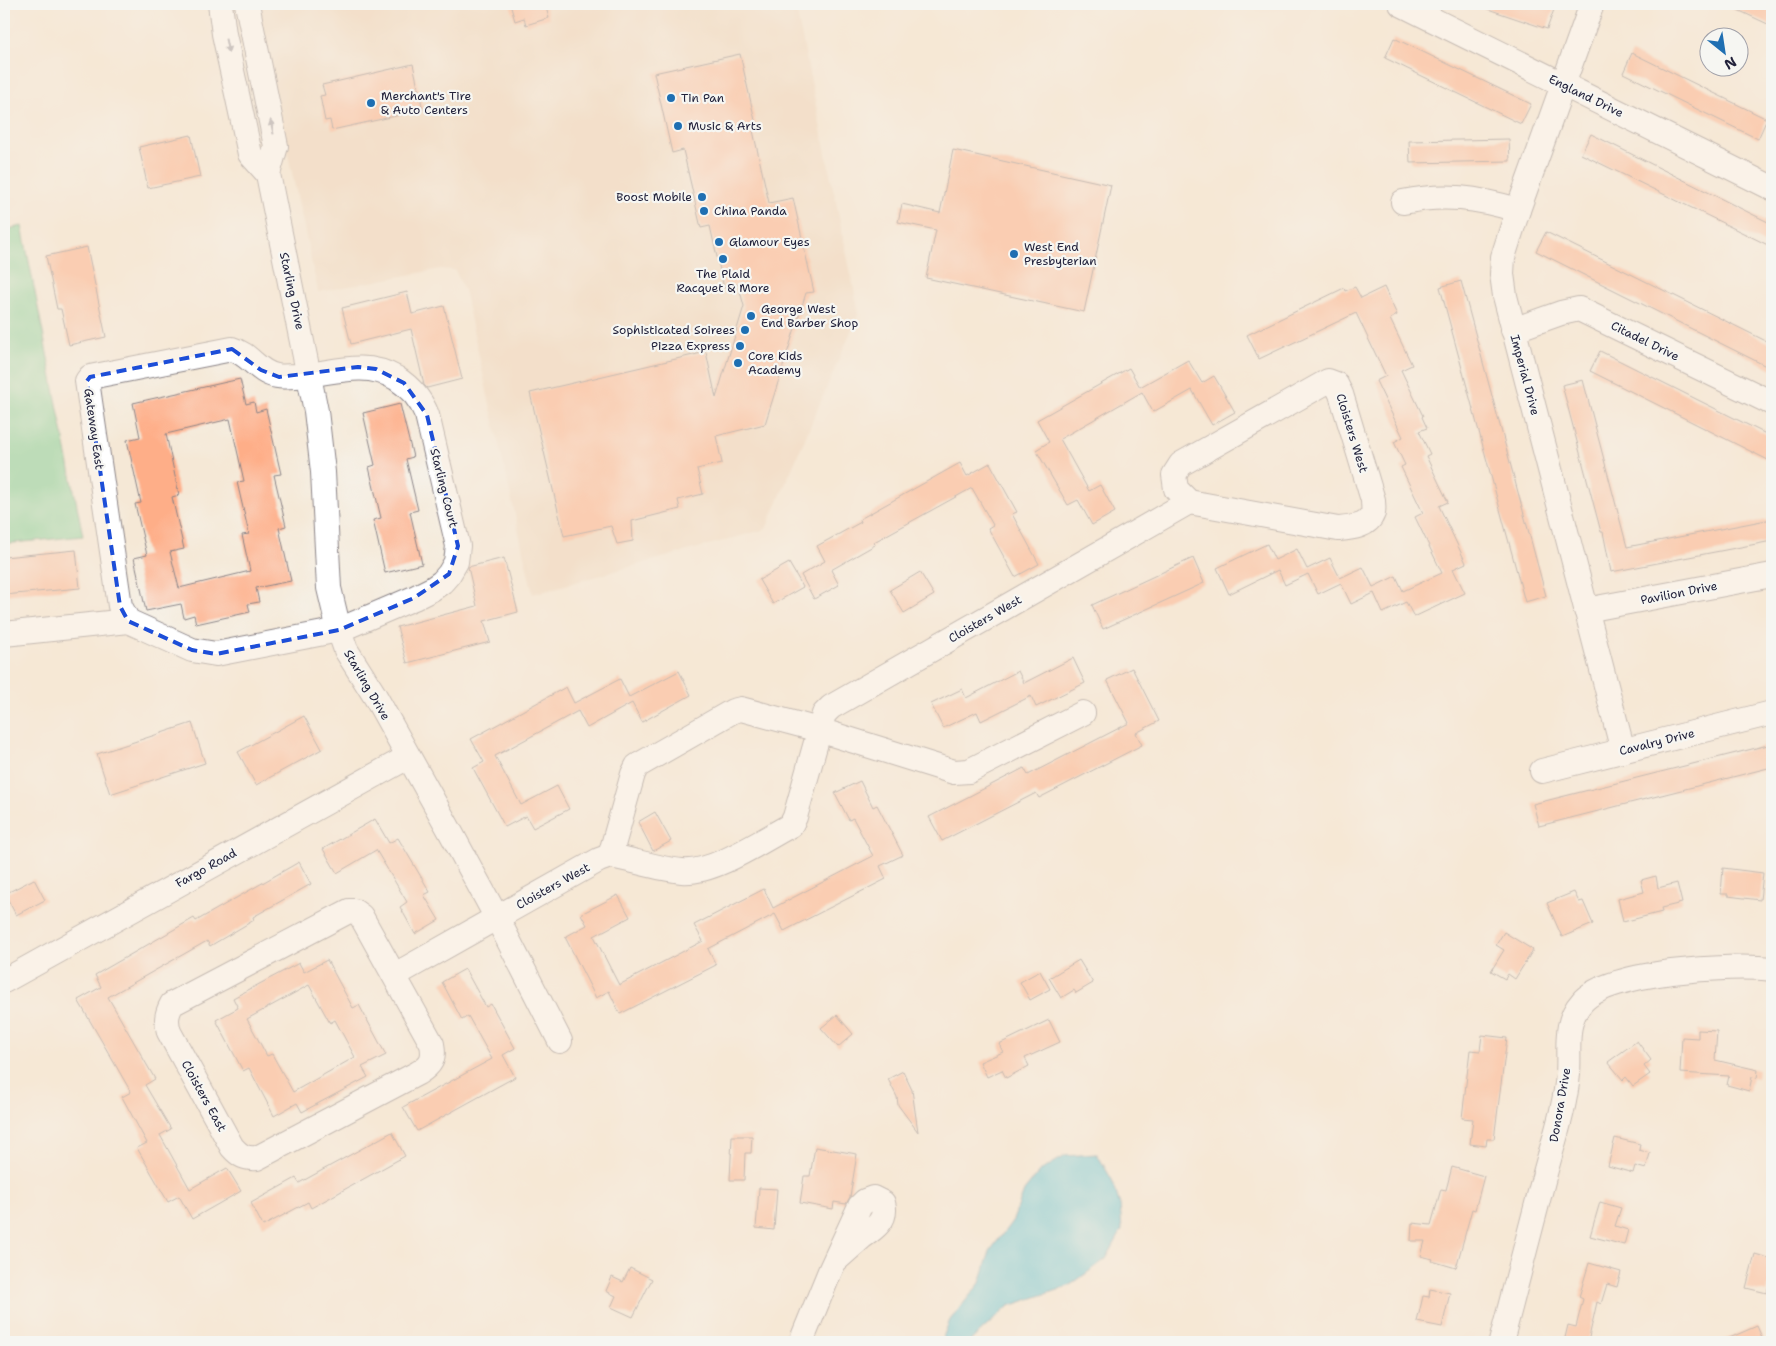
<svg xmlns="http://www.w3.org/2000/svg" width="1776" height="1346" font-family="'Shantell Sans',sans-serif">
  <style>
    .built { fill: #efd6bc }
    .green { fill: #78cf94; stroke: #4d7868 }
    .water { fill: #5bc4d7; stroke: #3e7389 }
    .building { fill: #feae88; fill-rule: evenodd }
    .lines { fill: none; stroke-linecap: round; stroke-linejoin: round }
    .minor-casing { stroke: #8c8588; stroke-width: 26 }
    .minor { stroke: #fff; stroke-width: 24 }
    .oneway { fill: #9c9ca7 }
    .marked { fill: none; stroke: #1d4ed8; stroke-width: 4; stroke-dasharray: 10 6; stroke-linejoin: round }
    .poi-dot { fill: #1f6fb2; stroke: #f6f6f2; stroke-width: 2 }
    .labels { text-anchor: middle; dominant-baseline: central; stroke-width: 4.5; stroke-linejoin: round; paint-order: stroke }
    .poi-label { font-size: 12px; fill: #22223b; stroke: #f6f6f2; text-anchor: start }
    .street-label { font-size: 12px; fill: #22223b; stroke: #f6f6f2 }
  </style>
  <rect width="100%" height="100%" fill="#f6f6f2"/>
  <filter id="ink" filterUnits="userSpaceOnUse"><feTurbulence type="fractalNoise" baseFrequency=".02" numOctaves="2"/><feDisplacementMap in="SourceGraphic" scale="10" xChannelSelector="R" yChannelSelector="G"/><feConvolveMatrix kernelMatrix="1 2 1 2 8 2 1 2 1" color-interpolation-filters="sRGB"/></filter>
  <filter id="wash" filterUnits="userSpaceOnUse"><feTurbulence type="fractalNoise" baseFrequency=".0096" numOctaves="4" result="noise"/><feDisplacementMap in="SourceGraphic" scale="20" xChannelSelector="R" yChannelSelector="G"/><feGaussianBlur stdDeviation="1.12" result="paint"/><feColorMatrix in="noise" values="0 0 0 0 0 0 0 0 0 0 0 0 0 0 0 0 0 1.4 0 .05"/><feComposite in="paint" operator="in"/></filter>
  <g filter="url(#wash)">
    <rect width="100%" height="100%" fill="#f5e8d6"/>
    <path class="built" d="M258,4h537l64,309 -93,216 -233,65 -69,-304 -9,-20 -15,-1 -122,23 -57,-261z"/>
    <path class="green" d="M22,226l61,310 -79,8v-314z"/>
    <path class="water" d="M1097,1154l15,26 8,25 2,25 -16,29 -37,27 -60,20 -40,36h-28l9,-22 30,-37 10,-32 23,-31 11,-29 16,-20 25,-15z"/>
    <g id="blocks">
      <g class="building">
        <path d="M510,4h35l4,14 -23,7 -2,-7 -9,3z"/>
        <path d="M1480,4h76l-9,25 -68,-23z"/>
        <path d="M1725,4h47v22z"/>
        <path d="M1394,38l137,66 -10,20 -136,-66z"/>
        <path d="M1632,53l135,66 -9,20 -135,-66z"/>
        <path d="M740,54l16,71 -4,1 17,77 24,-5 21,94 -8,1 -41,131 -49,12 6,27 -25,6 6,25 -25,6 2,9 -48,12 1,20 -16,3 -6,-18 -47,10 -34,-143 176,-41 10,46 28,-92 -6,-22 -14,4 -14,-62 -9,2 -18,-78 -11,3 -18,-80z"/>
        <path d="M413,64l10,46 -91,20 -2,-10 -5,1 -5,-25 5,-1 -3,-10z"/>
        <path d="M1591,134l181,90v23l-191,-93z"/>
        <path d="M191,135l9,42 -52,11 -9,-41z"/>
        <path d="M1509,139l1,22 -100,2 -1,-22z"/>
        <path d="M953,150l158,35 -27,127 -158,-34 10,-48 -38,-8 4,-18 38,9z"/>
        <path d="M1546,232l226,112v25l-236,-118z"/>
        <path d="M87,247l19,90 -37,8 -8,-36h-4l-11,-53z"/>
        <path d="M1461,281l85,315 -21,6 -85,-315z"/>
        <path d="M1355,287l6,11 23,-11 13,28 -7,4 22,46 -11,5 22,46 -1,1 5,11 -8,3 11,23 -4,2 22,46 -9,4 27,57 -13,6 12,24 -51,24 -8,-15 -23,11 -9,-20 -23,11 -10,-21 -23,11 -10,-20 -23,11 -7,-15 -49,24 -12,-26 50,-24 8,16 22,-11 10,20 23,-11 10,20 23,-11 10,20 23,-11 7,15 39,-18 -27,-56 8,-4 -22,-46 4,-2 -11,-23 9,-5 -27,-56 10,-5 -30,-63 -97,46 -12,-24 97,-47 1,3z"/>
        <path d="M407,292l5,22 32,-8 18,73 -35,9 -3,-3 -13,-56 -60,15 -9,-36z"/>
        <path d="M1600,351l172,86v25l-182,-91z"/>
        <path d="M1188,360l14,23 12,-7 21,36 -23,13 -20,-35 -39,22 -11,-20 -82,47 29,52 11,-6 15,27 -23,13 -14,-25 -10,5 -32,-55 13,-8 -12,-22 92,-52 11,19z"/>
        <path d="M240,379l6,25 8,-2 2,10 10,-3 15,65 -7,1 12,51 -7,2 12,53 -35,7 3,14 -11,2 2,8 -54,12 -2,-9 -10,3 -3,-14 -35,7 -12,-53 13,-3 -12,-51 6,-1 -14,-63 13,-3 -7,-34zM230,419l14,62 -7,1 12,52 -7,1 8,36 -71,17 -9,-36 14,-3 -12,-52 7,-2 -13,-61z"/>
        <path d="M1583,380l44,167 145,-28v22l-161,31 -8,-40h-2l-39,-147z"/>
        <path d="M400,404l13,53 -7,2 12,51 -8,2 12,52 -37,9 -12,-53 8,-2 -12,-51 6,-2 -12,-52z"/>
        <path d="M960,463l7,13 23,-13 27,49 -5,2 27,50 -24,13 -27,-49 5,-3 -21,-37 -98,54 1,3 -44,25 8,15 -25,14 -13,-24 24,-14 -8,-15 44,-24 -1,-3z"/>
        <path d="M76,550l4,38 -76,7v-38z"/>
        <path d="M504,558l14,54 -34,9 6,21 -83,21 -10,-36 80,-21 -9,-39z"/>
        <path d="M1193,558l11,25 -101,46 -11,-24z"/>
        <path d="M789,563l14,24 -30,17 -14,-24z"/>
        <path d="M920,572l14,23 -30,18 -14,-23z"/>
        <path d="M1073,658l12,25 -49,24 -5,-11 -50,25 -4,-9 -34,16 -12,-24 31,-15 4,9 52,-27 6,12z"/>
        <path d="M1132,668l27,53 -23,12 6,12 -103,53 -3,-5 -94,48 -13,-24 95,-49 4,7 101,-52 -22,-43z"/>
        <path d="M679,671l12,24 -49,27 -10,-19 -45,25 -9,-17 -83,45 26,49 36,-19 12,23 -36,19 -7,-12 -21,11 -32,-59 11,-6 -13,-23 95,-52 8,16 46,-24 9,18z"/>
        <path d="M304,716l18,33 -66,36 -18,-33z"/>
        <path d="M192,723l13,40 -95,31 -13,-40z"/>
        <path d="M1772,744v23l-233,59 -6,-22z"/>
        <path d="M860,781l13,26 4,-2 26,50 -23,11 6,13 -102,52 -9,-17 -67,35 8,16 -96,49 -11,-23 -13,7 -31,-61 22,-12 -6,-11 37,-19 12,22 -36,19 25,49 84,-44 -9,-16 70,-36 9,19 100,-52 -20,-38 -4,2 -14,-27z"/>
        <path d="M655,812l16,29 -18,10 -15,-29z"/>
        <path d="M375,819l14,24 9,-5 32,54 -6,3 15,25 -24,14 -15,-27 7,-5 -31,-52 -39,23 -14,-24z"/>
        <path d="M299,862l12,22 -58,33 1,3 -44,26 -3,-5 -99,56 47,82 -10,6 26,44 -11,6 30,54 37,-21 14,23 -49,28 -13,-23 -11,6 -31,-54 10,-5 -25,-46 9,-5 -53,-92 23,-13 -6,-12 99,-57 2,3z"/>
        <path d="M1723,868l40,5 -3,27 -32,-4v-2h-7z"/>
        <path d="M1656,876l2,12 19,-5 5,20 -21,5 1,4 -39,10 -5,-23 26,-7 -3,-12z"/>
        <path d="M34,879l11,21 -29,15 -11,-21z"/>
        <path d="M1574,892l5,10 4,-1 10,23 -31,13 -15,-34z"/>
        <path d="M1504,932l29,18 -18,29 -7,-5 -3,5 -14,-8 13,-21 -8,-5z"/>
        <path d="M327,960l26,48 6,-3 27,50 -24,12 6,10 -66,35 -5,-9 -23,13 -25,-48 -6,3 -27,-51 22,-12 -5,-10 66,-35 5,9zM309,985l21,38 5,-3 20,37 -62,35 -21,-38 -5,2 -20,-37z"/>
        <path d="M1079,960l14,23 -17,10 -2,-3 -13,8 -12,-20z"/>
        <path d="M465,969l21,38 5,-3 24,44 -12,7 12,22 -98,54 -14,-24 89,-48 -24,-43 -6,4 -20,-38z"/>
        <path d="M1040,971l10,18 -20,11 -10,-18z"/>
        <path d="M837,1015l16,19 -15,13 -17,-19z"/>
        <path d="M1049,1020l11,22 -35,16 4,8 -23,12 -4,-8 -15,7 -7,-15 23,-10 -4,-8z"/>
        <path d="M1698,1030l19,1 -2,29 43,10 -1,8 -5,-1 -3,14 -22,-6 2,-9 -49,-3 2,-36 16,1z"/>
        <path d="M1482,1035l25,3 -13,101h-7l-1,7 -16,-2 3,-25 -11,-1 8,-68 10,1z"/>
        <path d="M1637,1041l14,19 -7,6 6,8 -17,12 -7,-9 -3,3 -15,-18z"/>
        <path d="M903,1071l9,19 6,42 -20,-27 -1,-8 -9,-18z"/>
        <path d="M392,1132l13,24 -94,52 -3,-6 -45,24 -12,-23 45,-25 3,5z"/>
        <path d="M732,1136h20l-1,17h-6l-1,27h-14z"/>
        <path d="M1615,1138l25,6 -1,6 11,3 -4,16 -11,-3 -2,7 -25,-7z"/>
        <path d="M815,1147l42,7 -7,43 -4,7 -12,-2 -1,7 -33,-6 4,-27h6z"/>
        <path d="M1452,1167l32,9 -9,34 -3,-1 -16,59 -24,-7 1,-2 -12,-3 4,-15h-14l1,-18 19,2 10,-36 5,1z"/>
        <path d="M759,1188l18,1 -3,41 -18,-2z"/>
        <path d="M1600,1202l21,6 -6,18 13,4 -4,15 -34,-9z"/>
        <path d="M1755,1254l17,5v13l-5,21 -21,-5z"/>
        <path d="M1589,1263l32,9 -4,15 -10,-3 -6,20 -4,-2 -9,40h-24l4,-17 8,2 7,-28 -4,-2z"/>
        <path d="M630,1268l22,11 -19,38 -22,-10 5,-11 -10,-5 6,-14 11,5z"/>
        <path d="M1430,1289l20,4 -8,34 -25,-5 6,-26 6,1z"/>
        <path d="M1757,1326l7,16h-44z"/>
      </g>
    </g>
  </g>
  <g filter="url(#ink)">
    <use href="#blocks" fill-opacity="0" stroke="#8c8588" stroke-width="1"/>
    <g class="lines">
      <g class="minor-casing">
        <g id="minor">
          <path d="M220,4l4,30 26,120 18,20"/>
          <path d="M247,4l29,142 -8,28 48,237 7,61 6,116 10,42 7,20 29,46 75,135 47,87 63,123"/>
          <path d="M1401,4l371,184"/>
          <path d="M1592,4l-74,206 -15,47 -1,17 3,22 118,455"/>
          <path d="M1403,202c42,-9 74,-4 115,8"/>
          <path d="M1513,330l48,-17 18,-4 193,94"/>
          <path d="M232,349c18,5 26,24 45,27 6,1 12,0 19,0 35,-2 67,-17 100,2 14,9 25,22 31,37l31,131 -2,16 -7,12 -7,8 -10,7 -18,9 -75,32 -123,24 -24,-4 -64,-29 -8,-15 -33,-225 3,-4z"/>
          <path d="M1328,381l8,3 5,10 32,106c0,4 1,9 0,13 -5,14 -22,15 -35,16l-149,-27 -13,-13 -2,-14 7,-11z"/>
          <path d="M1586,610l186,-35"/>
          <path d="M4,634l124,-13"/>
          <path d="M1542,771l230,-58"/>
          <path d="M610,856l23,-82 4,-8 96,-55 8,-2 78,21 135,42 15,-1 114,-58"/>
          <path d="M349,911h5l7,5 71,128c3,15 -1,21 -14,29l-161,85c-12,1 -17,-2 -25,-11l-63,-115c-3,-11 -3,-17 3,-28z"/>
          <path d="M395,975l204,-115 11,-4c24,4 48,13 72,15 31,3 81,-31 109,-46l4,-8 29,-103 7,-7 358,-205"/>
          <path d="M4,981l404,-224"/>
          <path d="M801,1342l29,-71 30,-65 5,-5 8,-3 10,5c5,17 -9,26 -21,34 -9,8 -18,16 -27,24"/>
          <path d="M1501,1342c14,-55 29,-110 43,-165 9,-34 21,-68 24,-103 2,-26 -5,-51 14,-72 26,-31 150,-38 190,-33"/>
        </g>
      </g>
      <use href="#minor" class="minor"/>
    </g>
    <defs><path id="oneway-solid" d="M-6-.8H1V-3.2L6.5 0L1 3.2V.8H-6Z" transform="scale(1.25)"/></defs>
    <g class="oneway">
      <use href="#oneway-solid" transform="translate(227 46) rotate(78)"/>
      <use href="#oneway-solid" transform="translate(272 127) rotate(-102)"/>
    </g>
  </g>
  <path d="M0 0H1776V1346H0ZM232,349l29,21 18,7 79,-10 18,2 28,14 23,32 31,131 -9,28 -35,24 -75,32 -123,24 -24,-4 -64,-29 -8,-15 -33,-225 3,-4z" fill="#f5e8d6" fill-opacity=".55" fill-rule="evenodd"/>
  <path class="marked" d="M232,349l29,21 18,7 79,-10 18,2 28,14 23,32 31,131 -9,28 -35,24 -75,32 -123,24 -24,-4 -64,-29 -8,-15 -33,-225 3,-4z"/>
  <g class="poi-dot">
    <circle cx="671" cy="98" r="5"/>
    <circle cx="371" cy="103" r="5"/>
    <circle cx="678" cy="126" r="5"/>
    <circle cx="702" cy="197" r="5"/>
    <circle cx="704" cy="211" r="5"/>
    <circle cx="719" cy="242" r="5"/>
    <circle cx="1014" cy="254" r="5"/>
    <circle cx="723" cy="259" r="5"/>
    <circle cx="751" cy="316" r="5"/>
    <circle cx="745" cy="330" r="5"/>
    <circle cx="740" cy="346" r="5"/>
    <circle cx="738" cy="363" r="5"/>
  </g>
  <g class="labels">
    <g class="poi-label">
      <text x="381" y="96">Merchant's Tire<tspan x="381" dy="14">&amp; Auto Centers</tspan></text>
      <text x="681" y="98">Tin Pan</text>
      <text x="688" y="126">Music &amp; Arts</text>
      <text x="692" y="197" text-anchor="end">Boost Mobile</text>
      <text x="714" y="211">China Panda</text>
      <text x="729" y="242">Glamour Eyes</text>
      <text x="1024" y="247">West End<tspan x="1024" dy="14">Presbyterian</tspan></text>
      <text x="723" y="274" text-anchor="middle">The Plaid<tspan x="723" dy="14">Racquet &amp; More</tspan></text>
      <text x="761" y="309">George West<tspan x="761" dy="14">End Barber Shop</tspan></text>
      <text x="735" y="330" text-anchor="end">Sophisticated Soirees</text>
      <text x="730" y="346" text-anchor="end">Pizza Express</text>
      <text x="748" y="356">Core Kids<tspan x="748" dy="14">Academy</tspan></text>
    </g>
    <g class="street-label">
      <text transform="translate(1586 96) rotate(26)">England Drive</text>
      <text transform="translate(292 291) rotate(78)">Starling Drive</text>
      <text transform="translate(1645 341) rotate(26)">Citadel Drive</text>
      <text transform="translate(1525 375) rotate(75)">Imperial Drive</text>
      <text transform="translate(94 429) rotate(82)">Gateway East</text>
      <text transform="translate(1352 433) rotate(73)">Cloisters West</text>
      <text transform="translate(444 488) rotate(76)">Starling Court</text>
      <text transform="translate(1679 593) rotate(-11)">Pavilion Drive</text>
      <text transform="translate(985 619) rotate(-30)">Cloisters West</text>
      <text transform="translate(367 685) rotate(60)">Starling Drive</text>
      <text transform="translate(1657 742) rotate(-14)">Cavalry Drive</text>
      <text transform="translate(206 868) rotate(-29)">Fargo Road</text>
      <text transform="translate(553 886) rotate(-29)">Cloisters West</text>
      <text transform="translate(204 1096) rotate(61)">Cloisters East</text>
      <text transform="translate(1560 1105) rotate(-80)">Donora Drive</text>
    </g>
  </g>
  <rect width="1776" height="1346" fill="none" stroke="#f6f6f2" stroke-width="20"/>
  <g transform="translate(1724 52) rotate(150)"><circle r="24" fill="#f6f6f2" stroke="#a1a1a9"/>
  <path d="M0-4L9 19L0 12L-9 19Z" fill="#1f6fb2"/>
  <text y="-8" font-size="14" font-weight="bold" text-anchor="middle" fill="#22223b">N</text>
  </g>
</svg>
